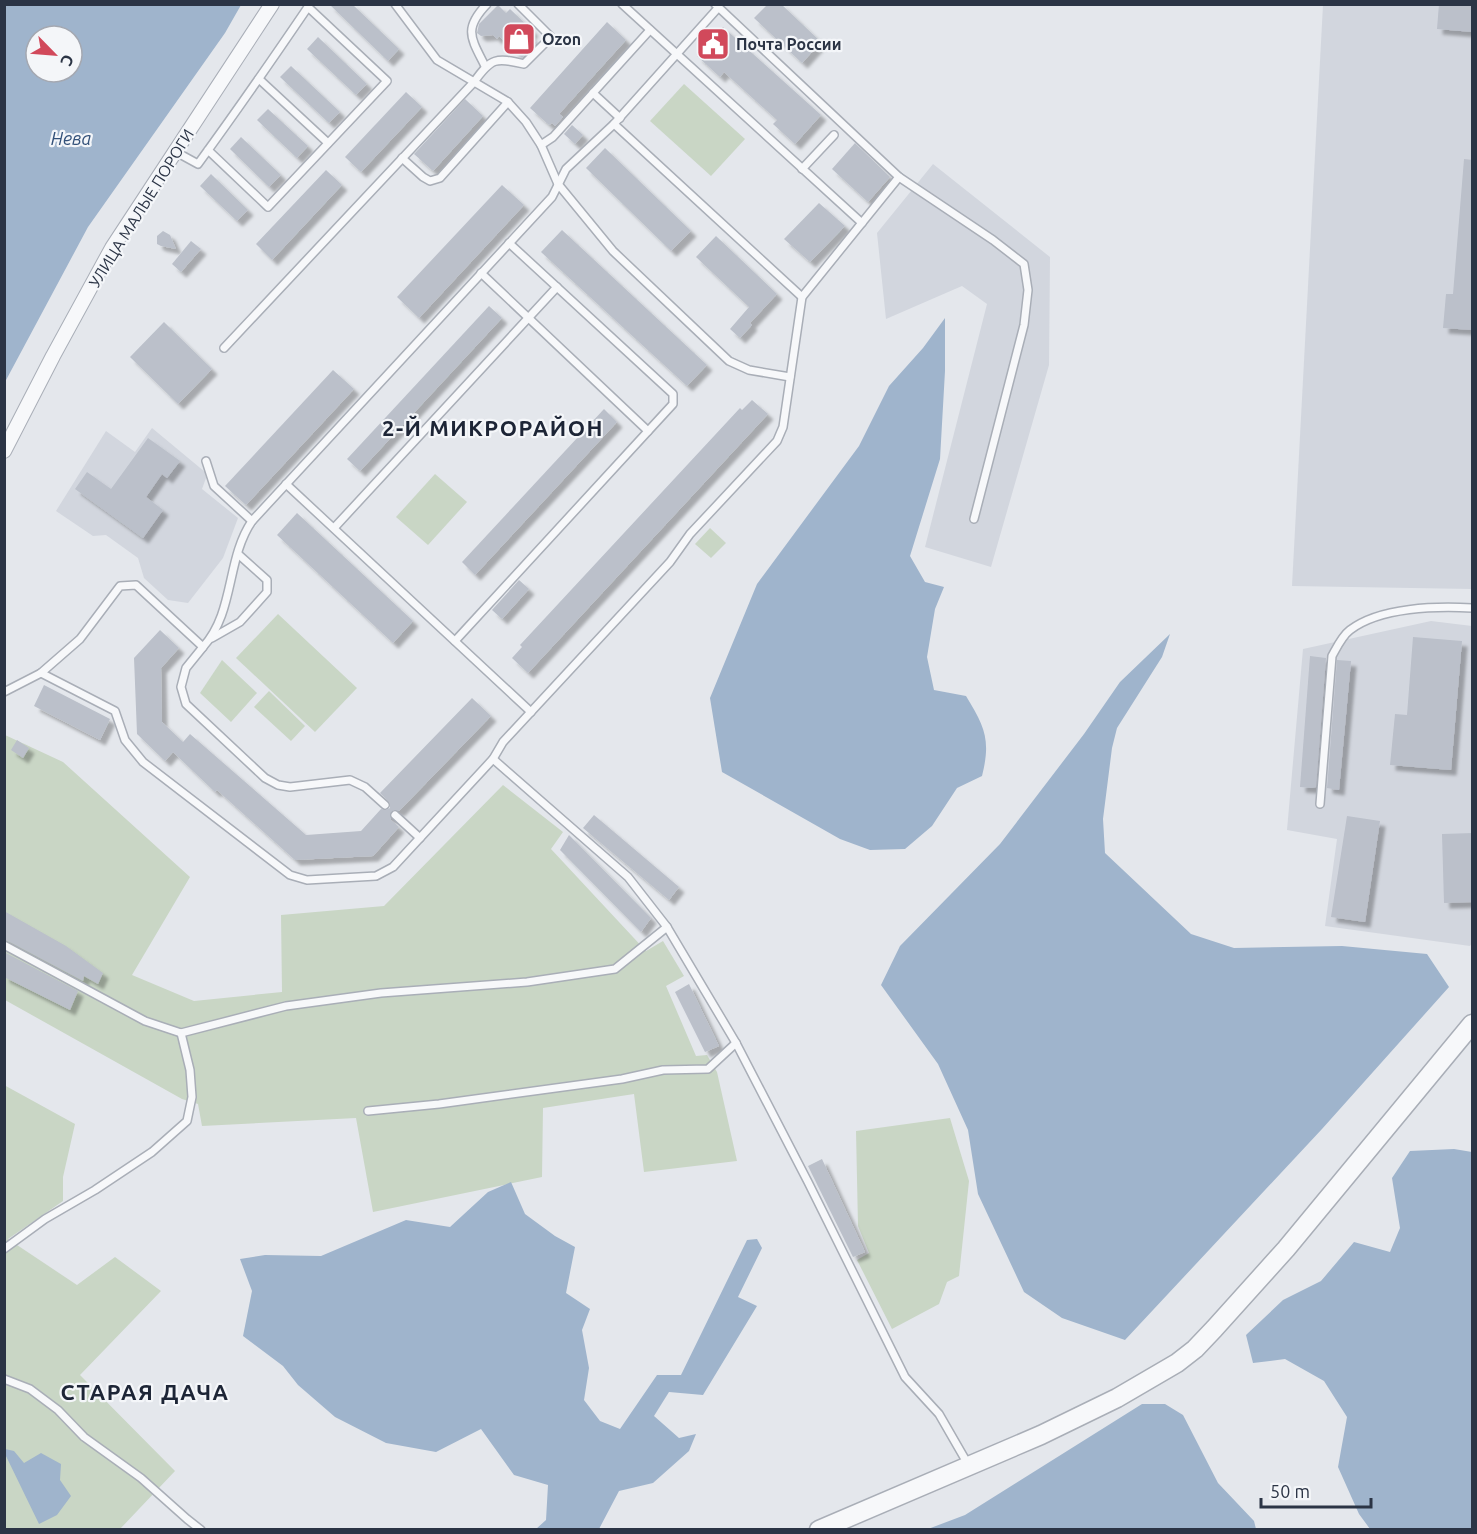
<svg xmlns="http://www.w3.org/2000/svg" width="1477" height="1534" font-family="Ubuntu,sans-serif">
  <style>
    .built { fill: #d2d6de }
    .green { fill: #c9d6c5 }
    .water { fill: #9fb4cc; fill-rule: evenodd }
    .building { fill: #bbc0ca; filter: url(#shadow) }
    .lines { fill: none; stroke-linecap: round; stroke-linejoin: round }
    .service-casing { stroke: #a9aeb7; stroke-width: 10 }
    .minor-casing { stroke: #a9aeb7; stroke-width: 16 }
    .tertiary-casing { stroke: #a9aeb7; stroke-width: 21 }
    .service { stroke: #f7f8fa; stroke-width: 7 }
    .minor { stroke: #f7f8fa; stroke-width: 14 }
    .tertiary { stroke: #f7f8fa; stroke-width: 18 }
    .labels { text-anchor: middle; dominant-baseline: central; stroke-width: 4.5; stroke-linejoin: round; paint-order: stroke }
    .poi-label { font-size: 16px; font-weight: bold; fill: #2b3445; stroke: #f4f6f9; text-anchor: start }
    .street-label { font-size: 16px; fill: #2b3445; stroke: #f4f6f9 }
    .water-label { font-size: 18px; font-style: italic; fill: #34527a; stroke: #f4f6f9 }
    .district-label { font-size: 22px; font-weight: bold; letter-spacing: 1.5px; fill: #1d2536; stroke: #f4f6f9 }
  </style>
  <defs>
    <filter id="shadow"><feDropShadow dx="5.5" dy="5.5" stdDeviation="1.5" flood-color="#0004"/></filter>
  </defs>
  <rect width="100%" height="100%" fill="#e4e7ec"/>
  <g class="built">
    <path d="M1323,5h149v584l-180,-3z"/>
    <path d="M933,164l117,93 -1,108 -58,202 -66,-20 62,-243 -25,-18 -76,33 -9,-86z"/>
    <path d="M152,428l53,44 1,6 -4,11 36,29 -15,40 -35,45 -20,-3 -24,-22 -6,-20 -32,-23 -13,1 -37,-25 50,-80 29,21z"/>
    <path d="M1431,621l41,5v317l-2,3 -145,-20 12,-87 -50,-9 16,-181z"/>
  </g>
  <g class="green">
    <path d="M684,84l61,55 -34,37 -61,-55z"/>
    <path d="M435,474l32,28 -39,43 -32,-28z"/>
    <path d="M710,528l16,15 -15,15 -16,-14z"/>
    <path d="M278,614l79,74 -42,44 -79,-74z"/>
    <path d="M222,660l35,33 -26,29 -31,-29z"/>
    <path d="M269,691l36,35 -14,15 -37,-34z"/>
    <path d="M5,735l58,27 127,115 -58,98 62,26 88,-9 -1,-77 103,-9 119,-121 60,47 -12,17 95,102 17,-10 21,35 -18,10 30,70 11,-1 10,17 20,89 -93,11 -10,-78 -91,14 -1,69 -169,35 -17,-94 -154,8 -4,-22 -16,-5 -177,-99z"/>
    <path d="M4,1085l71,39 -12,53v24l-55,38 69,46 38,-28 46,34 -81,84 95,96 -55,58h-115z"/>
    <path d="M950,1118l19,63 -10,95 -12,6 -8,22 -47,25 -35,-69 12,-7 -11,-27 -2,-95z"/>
  </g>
  <g class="water">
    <path d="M5,4l236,1 -16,28 -137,194 -83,155zM36,36h36v36h-36z"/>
    <path d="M945,318v53l-5,88 -30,97 15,26 19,5 -9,22 -8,48 7,33 32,6c19,31 25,44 16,80l-25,12 -25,38 -27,23 -35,1 -30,-11 -118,-67 -12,-74 47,-114 102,-138 30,-60 34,-38z"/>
    <path d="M1170,634l-8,23 -45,71 -5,20 -9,71 2,34 86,81 43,14 108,-2 85,8 22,33 -127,142 -197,211 -63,-22 -38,-26 -46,-98 -10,-64 -30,-66 -57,-79 19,-39 100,-102 84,-110 36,-52z"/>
    <path d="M1454,1149l18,3v377h-102l-11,-15 -21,-47 9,-50 -23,-36 -39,-22 -32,4 -7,-28 37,-35 38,-19 33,-39 36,10 10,-24 -8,-50 18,-27z"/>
    <path d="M511,1182l14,32 30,22 20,11 -9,46 24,16 -8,21 7,38 -5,32 16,21 20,8 37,-54h24l66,-135 10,-1 5,9 -24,49 19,9 -54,89 -34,-3 -15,24 25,22 17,-4 -7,17 -36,32 -34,8 -20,38h-63l10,-9 2,-35 -34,-10 -33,-46 -45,23 -50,-9 -51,-26 -37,-32 -15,-19 -40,-30 9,-45 -12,-32 25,-4 56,1 85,-36 44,7 38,-35z"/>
    <path d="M1142,1404h23l18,11 35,68 36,38 2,8h-328l37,-14z"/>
    <path d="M5,1449l9,2 10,12 17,-10 20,11 -1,16 11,16 -14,19 -18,9 -34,-70z"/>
  </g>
  <g class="building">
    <path d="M329,4h23l47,45 -11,12z"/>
    <path d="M768,4h13l40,38 -19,21 -48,-45z"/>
    <path d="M1439,4h34v28l-36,-3z"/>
    <path d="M498,5l8,8 4,-4 23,22 -4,4 8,8 -15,15 -23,-22 -2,3 -4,-4 -12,1 -4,-3 2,-9z"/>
    <path d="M607,22l19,18 -67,74 4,3 -8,9 -3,-3 -3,2 -19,-17z"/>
    <path d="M723,27l98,88 -26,29 -22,-20 4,-4 -53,-48 -4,5 -23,-21z"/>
    <path d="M318,37l49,47 -11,11 -49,-46z"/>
    <path d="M291,66l49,46 -11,11 -49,-46z"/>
    <path d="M406,92l16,15 -61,65 -16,-15z"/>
    <path d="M465,99l18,17 -50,55 -19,-17z"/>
    <path d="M268,109l40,37 -11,12 -40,-38z"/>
    <path d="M572,125l11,10 -8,9 -11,-10z"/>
    <path d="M241,137l40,38 -12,12 -39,-38z"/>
    <path d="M855,143l35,34 -22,25 -36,-33z"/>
    <path d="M605,148l86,83 -20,20 -85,-83z"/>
    <path d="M1464,159l9,1v170l-30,-2 3,-34h7z"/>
    <path d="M326,170l16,15 -70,75 -16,-16z"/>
    <path d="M211,174l37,36 -11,11 -37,-35z"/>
    <path d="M502,185l22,20 -105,113 -22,-21z"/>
    <path d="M819,203l26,23 -35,36 -26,-23z"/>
    <path d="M562,230l145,135 -20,21 -146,-134z"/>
    <path d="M163,231l7,4 6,14 -15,-3 -4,-2v-8z"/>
    <path d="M716,236l61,58 -27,29 2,2 -12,13 -10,-9 19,-22 -53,-50z"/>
    <path d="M191,241l10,8 -20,23 -9,-8z"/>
    <path d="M489,306l13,12 -142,153 -13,-12z"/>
    <path d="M164,322l48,47 -34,35 -48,-47z"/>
    <path d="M333,370l21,19 -108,116 -21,-19z"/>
    <path d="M752,400l16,14 -240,259 -16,-15 10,-11 -2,-2 220,-237 2,2z"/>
    <path d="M604,409l13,13 -142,153 -13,-13z"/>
    <path d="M148,438l32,23 -13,17 -5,-4 -16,23 17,13 -20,28 -68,-49 12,-17 24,17z"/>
    <path d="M297,513l116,108 -20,22 -116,-108z"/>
    <path d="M519,580l10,9 -27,30 -10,-9z"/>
    <path d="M160,630l19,18 -18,20 1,54 21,20 7,-8 116,101 55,-4 20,-22 5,1 4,-2v-5l-10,-10 92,-95 19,18 -92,95 -5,-1 -3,2v8l8,7 -26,29 -78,4 -78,-70 -2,2 -42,-40 -8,9 -28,-27 -3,-76z"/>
    <path d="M1413,637l49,4 -11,129 -61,-5 5,-51 12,1z"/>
    <path d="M1310,656l16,2 -10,129 -4,1 -12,-1z"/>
    <path d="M1337,660l14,1 -12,129 -12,-2z"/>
    <path d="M44,685l66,34 -10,21 -66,-34z"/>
    <path d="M17,740l12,8 -6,10 -12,-8z"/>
    <path d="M594,815l85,72 -10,13 -86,-72z"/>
    <path d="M1347,816l33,5 -15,101 -34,-5z"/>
    <path d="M1473,833v69l-29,1 -2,-69z"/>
    <path d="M569,835l82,83 -10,14 -81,-82z"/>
    <path d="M4,911l62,35 37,27 -5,11 -14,-8 -1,5 -79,-42z"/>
    <path d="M4,952l74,39 -8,19 -66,-33z"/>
    <path d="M689,984l30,62 -14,6 -30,-60z"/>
    <path d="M822,1159l43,93 -12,5 -45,-91z"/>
  </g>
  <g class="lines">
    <g class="service-casing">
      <g id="service">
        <path d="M395,4l42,56 71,42 18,20 15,23 17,39 55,67 116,110 20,9 41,7"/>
        <path d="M622,4l240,219"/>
        <path d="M715,4l184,173 94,63 31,24 4,26 -4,35 -50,194"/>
        <path d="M485,66c-14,-28 -22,-37 2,-62"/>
        <path d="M259,79l69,64"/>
        <path d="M593,93l27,25"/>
        <path d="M614,124l188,173"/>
        <path d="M541,145l12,-8 97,-107"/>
        <path d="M176,152l22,12c38,-52 74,-104 110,-157l79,74 -119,126 -60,-57"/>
        <path d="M402,158l21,19 7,4 10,-3 68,-76"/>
        <path d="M802,169l32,-34"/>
        <path d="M481,273l167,158"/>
        <path d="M224,348l250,-266c17,-24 22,-25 50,-18l27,-27 -33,-33"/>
        <path d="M206,461l8,25 38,35"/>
        <path d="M286,484l245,228"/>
        <path d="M334,528l223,-241"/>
        <path d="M212,638l28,-16 27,-30v-12l-29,-26"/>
        <path d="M455,641l218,-237v-10l-164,-151"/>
        <path d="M203,647l-17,21 -5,19 5,17 79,74 13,7 12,2 60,-7 15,7 20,18"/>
        <path d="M41,673l39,-34 40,-53 16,-1 67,62c32,-35 23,-88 49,-126l300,-324 14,-28 48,-45 104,-116"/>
        <path d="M4,692l37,-19 74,38 10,29 18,22 147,113 17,5 69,-4 17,-9 100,-108 10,-17 167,-180 20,-28 87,-93 6,-14 19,-130 97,-120"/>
        <path d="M493,759l135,118 39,50 69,116 72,139 97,195 34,37 30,52"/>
        <path d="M1320,804l12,-148c5,-9 10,-20 18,-26 30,-23 87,-24 122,-22"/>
        <path d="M395,815l25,23"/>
        <path d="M4,945l141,76 36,12 105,-27 95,-13 146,-11 88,-13 52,-42"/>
        <path d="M368,1111l71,-7 183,-25 41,-9 45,-1 28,-26"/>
        <path d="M4,1249l41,-30 50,-29 57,-38 35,-31 5,-24 -2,-27 -9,-37"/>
        <path d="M4,1379l26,10 28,21 26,27 57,41 46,41 14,11"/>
      </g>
    </g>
    <g class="minor-casing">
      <path id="minor" d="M4,451l49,-95 59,-108 160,-244"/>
    </g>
    <g class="tertiary-casing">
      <path id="tertiary" d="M819,1530l222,-95 76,-37 60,-35 18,-14 19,-20 72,-80 186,-225"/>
    </g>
    <use href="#service" class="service"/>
    <use href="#minor" class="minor"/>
    <use href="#tertiary" class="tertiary"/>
  </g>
  <defs>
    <g id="shop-square" transform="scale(1.725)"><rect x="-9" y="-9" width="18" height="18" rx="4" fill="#d1495b" stroke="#f4f6f9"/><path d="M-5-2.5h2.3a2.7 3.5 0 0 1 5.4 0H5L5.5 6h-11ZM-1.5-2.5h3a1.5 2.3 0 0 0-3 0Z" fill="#fff"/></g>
    <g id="civic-square" transform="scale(1.725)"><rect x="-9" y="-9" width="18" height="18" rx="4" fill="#d1495b" stroke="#f4f6f9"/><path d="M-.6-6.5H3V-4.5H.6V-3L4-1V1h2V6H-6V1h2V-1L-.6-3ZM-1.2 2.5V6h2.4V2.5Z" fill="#fff"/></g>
  </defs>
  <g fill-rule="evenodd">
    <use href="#shop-square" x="519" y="39"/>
    <use href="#civic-square" x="713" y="44"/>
  </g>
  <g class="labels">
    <g class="poi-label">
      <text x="542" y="39">Ozon</text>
      <text x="736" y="44">Почта России</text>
    </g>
    <g class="street-label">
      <text transform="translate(141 208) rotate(-58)">УЛИЦА МАЛЫЕ ПОРОГИ</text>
    </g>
    <g class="water-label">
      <text x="71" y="138">Нева</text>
    </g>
    <g class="district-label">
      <text x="493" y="427">2-Й МИКРОРАЙОН</text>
      <text x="145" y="1391">СТАРАЯ ДАЧА</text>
    </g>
  </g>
  <rect width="1477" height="1534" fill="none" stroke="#2b3445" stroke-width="12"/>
  <g transform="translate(54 54) rotate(115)"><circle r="28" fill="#f4f6f9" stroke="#a4a8b1" stroke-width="1.5"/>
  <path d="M0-4.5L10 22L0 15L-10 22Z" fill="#d1495b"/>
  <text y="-9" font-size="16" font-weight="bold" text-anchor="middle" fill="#2b3445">С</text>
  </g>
  <path d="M1261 1498v9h110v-9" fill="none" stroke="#2b3445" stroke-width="3"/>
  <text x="1270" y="1498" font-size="18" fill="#2b3445" stroke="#f4f6f9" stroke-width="4.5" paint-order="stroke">50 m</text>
</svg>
